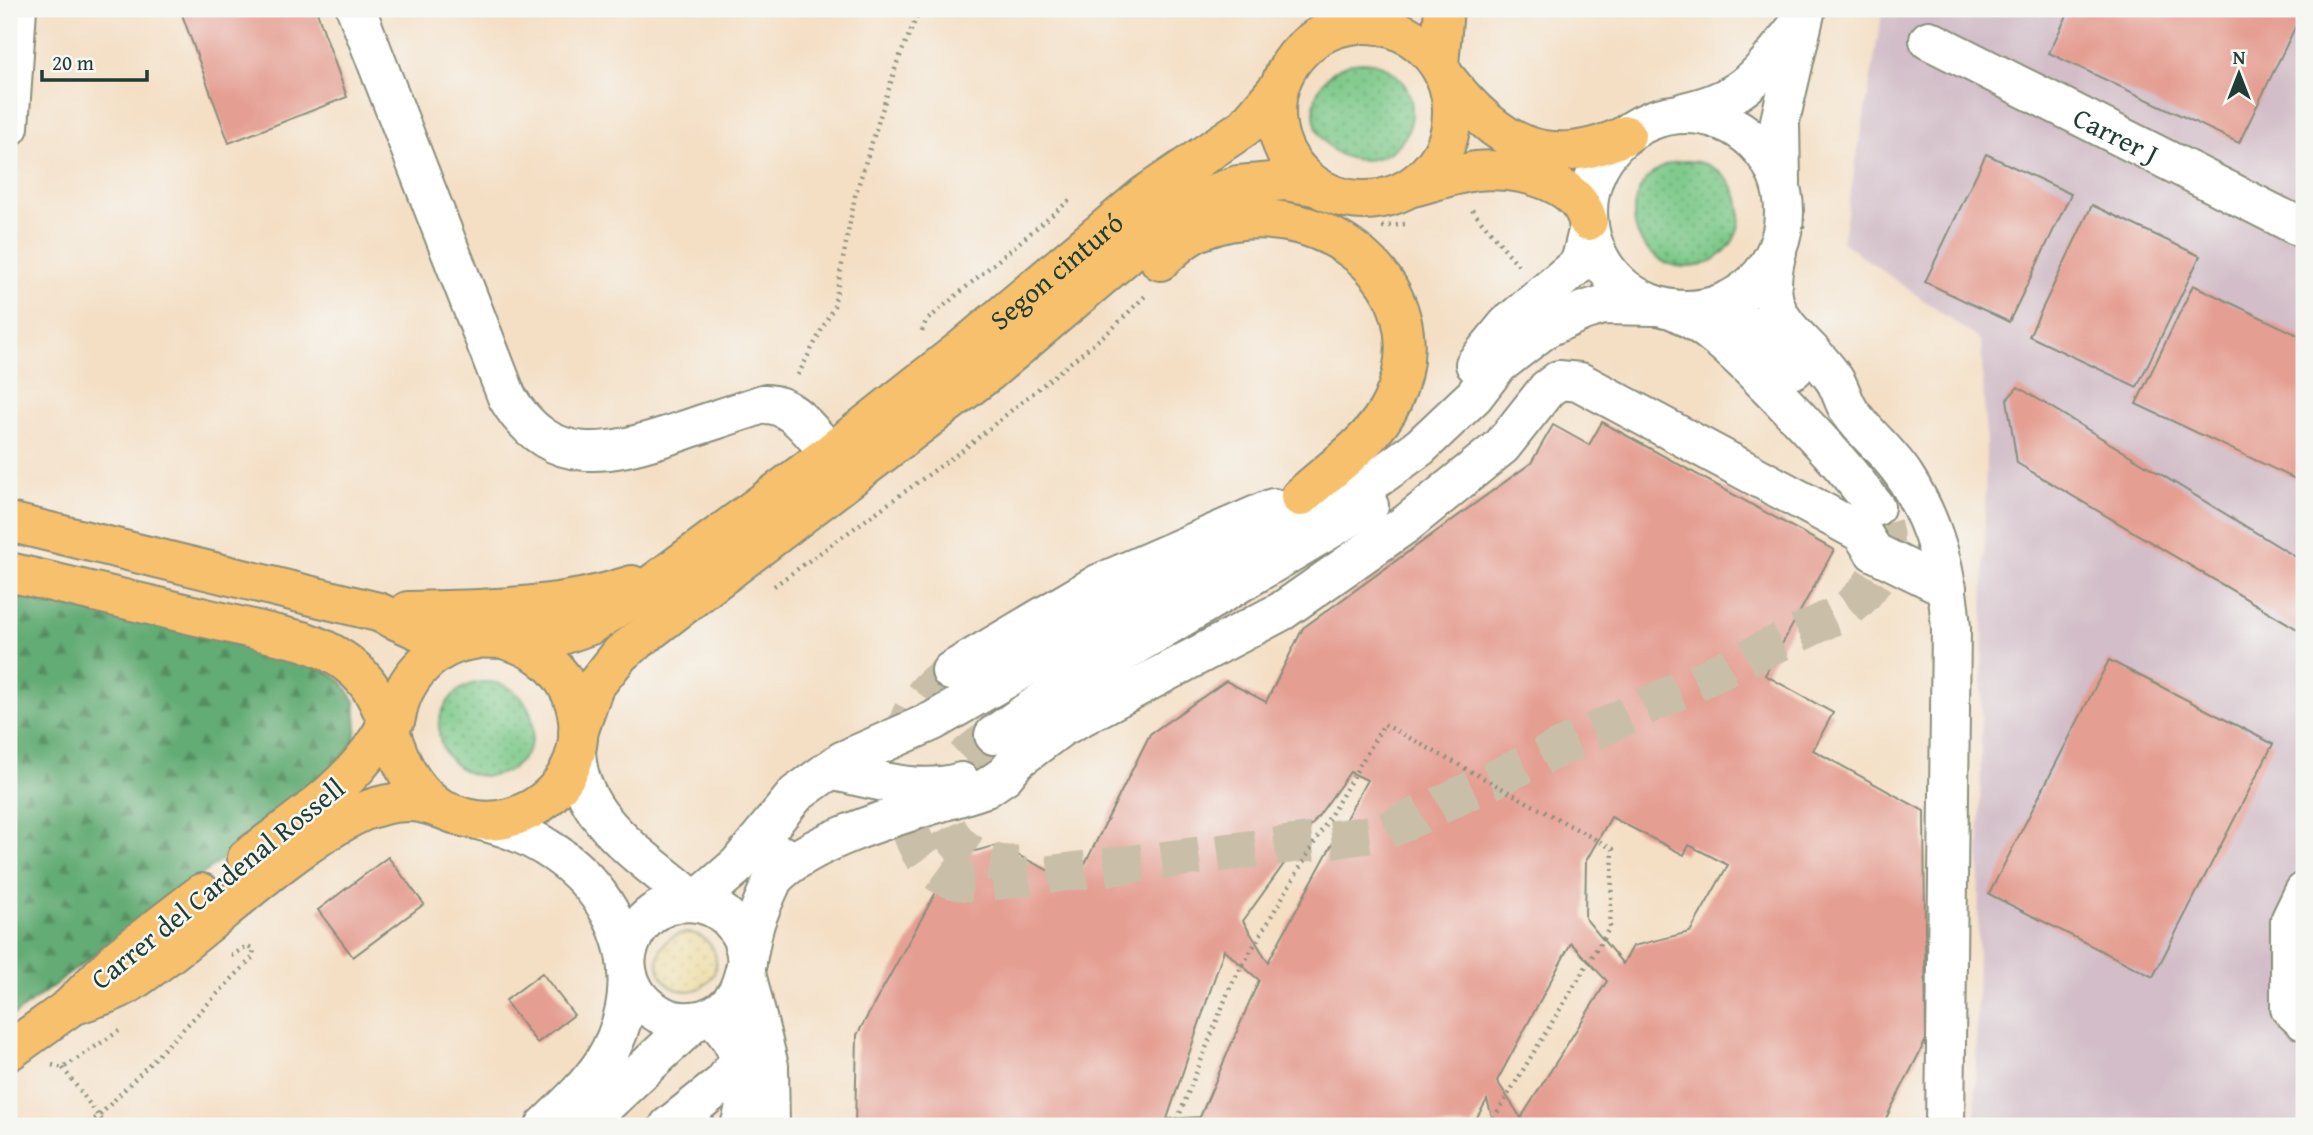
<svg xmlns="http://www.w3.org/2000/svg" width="2313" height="1135" font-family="'Gentium Book Plus',serif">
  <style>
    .industrial { fill: #d2bdc8 }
    .grass { fill: url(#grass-dots); stroke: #4d825e; stroke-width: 2 }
    .forest { fill: url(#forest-firs); stroke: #427454; stroke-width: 2 }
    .sand { fill: url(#sand-dots); stroke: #868c69; stroke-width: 2 }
    .building { fill: #e59e92; fill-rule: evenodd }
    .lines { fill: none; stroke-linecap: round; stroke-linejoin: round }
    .minor-tunnel { stroke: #c9bfa8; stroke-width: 38; stroke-dasharray: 38 19; stroke-linecap: butt }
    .minor-casing { stroke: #8a8e7c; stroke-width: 42 }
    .highway-casing { stroke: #8a8e7c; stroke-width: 42 }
    .path { stroke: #8a8e7c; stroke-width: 4.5; stroke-dasharray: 2 5; stroke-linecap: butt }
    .minor { stroke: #fff; stroke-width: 38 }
    .highway { stroke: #f7c06c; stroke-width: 38 }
    .labels { text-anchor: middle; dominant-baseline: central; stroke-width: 5; stroke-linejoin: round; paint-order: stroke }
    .street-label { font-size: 28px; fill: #1f3d34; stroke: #f6f6f2 }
  </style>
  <defs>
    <pattern id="grass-dots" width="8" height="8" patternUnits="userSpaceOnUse" patternTransform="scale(1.75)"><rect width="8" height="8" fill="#7bc888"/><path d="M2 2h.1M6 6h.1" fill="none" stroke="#64a470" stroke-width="1.8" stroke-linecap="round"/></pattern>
    <pattern id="forest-firs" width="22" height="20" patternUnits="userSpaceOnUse" patternTransform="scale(1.75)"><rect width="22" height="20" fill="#64ac74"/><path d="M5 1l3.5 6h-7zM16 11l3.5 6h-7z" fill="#528d60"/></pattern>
    <pattern id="sand-dots" width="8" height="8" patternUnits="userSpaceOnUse" patternTransform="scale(1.75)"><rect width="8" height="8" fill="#eeda9e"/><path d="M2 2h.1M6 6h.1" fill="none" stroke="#ccbc89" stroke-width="1.8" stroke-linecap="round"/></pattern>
  </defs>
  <rect width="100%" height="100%" fill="#f6f6f2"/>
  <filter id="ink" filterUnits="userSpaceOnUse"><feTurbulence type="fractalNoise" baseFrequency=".0143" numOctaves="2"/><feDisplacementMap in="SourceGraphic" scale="14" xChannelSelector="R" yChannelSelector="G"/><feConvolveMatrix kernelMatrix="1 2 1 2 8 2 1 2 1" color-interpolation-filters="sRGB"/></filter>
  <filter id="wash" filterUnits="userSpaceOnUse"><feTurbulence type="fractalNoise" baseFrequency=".00686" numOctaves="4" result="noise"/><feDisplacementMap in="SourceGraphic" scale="28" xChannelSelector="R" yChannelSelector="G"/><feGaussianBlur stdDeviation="1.57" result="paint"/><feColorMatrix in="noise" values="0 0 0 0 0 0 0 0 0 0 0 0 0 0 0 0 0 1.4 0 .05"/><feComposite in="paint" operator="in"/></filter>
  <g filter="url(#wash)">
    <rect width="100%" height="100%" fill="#f4dfc5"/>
    <path class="industrial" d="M1883,9h421v1117h-329l11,-681 -5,-104 -139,-99z"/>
    <g class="grass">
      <circle cx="1363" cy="111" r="49"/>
      <circle cx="1687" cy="214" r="53"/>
      <circle cx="486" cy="729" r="47"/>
    </g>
    <path class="forest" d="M9,593l277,61 45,20 11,8 13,19 2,27 -3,13 -30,42 -315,236z"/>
    <circle class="sand" cx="687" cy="962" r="29"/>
    <g id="blocks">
      <g class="building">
        <path d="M180,9h136l31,88 -118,46z"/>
        <path d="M2070,9h234l-65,134 -190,-90z"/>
        <path d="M1986,154l85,40 -62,128 -84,-40z"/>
        <path d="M2092,205l108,51 -63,131 -108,-51z"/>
        <path d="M2193,285l111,53v145l-168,-79z"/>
        <path d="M2018,387l286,175v71l-287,-170 -10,-64z"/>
        <path d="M1602,422l232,128 -69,125 68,38 -20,37 111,61 2,229 -44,86h-387l-8,-26 -15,26h-617l2,-91 99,-179 42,-11 77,39 75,-150 76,-53 40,21 37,-74 228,-165 22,-38 36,20zM1350,772l17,8 -99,182 -25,-41zM1611,817l73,38 5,-10 39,20 -38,67 -57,14 -10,18 -38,-46 1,-57zM1571,943l36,38 -86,137 -24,-37zM1224,950l35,30 -59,137 -33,2z"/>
        <path d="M2109,660l164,84 -120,233 -164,-83z"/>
        <path d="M388,857l36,47 -71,53 -35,-47z"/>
        <path d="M542,973l32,42 -37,28 -32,-42z"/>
      </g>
    </g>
  </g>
  <g filter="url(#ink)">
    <use href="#blocks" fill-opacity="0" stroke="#8a8e7c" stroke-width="2"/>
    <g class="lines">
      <g class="minor-tunnel">
        <path d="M951,671c-18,12 -34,28 -42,48 -15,40 -8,133 32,156 11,7 25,7 37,8l404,-50 463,-222c34,-26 53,-63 30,-104"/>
        <path d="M994,735c-15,11 -34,23 -43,40 -29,50 19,95 69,89"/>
      </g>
      <g class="minor-casing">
        <g id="minor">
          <path d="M356,9l151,388c43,73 101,58 169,36 29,-10 58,-19 87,-29 29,-2 48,29 67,49"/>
          <path id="s1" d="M1929,40l375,189"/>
          <path d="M1684,112c64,-14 76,-39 115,-88"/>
          <circle cx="1686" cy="212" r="98"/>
          <path d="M9,127l8,-118"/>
          <path d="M1781,182l-1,-61 26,-112"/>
          <path d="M1777,252c-20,72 24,78 57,127 7,10 9,23 16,33 16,23 40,41 55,65 30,47 42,95 46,151l-6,498"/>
          <path d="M1672,309c42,19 72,53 104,85 35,37 69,72 99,113"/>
          <path d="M1704,309c46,7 61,27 90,60"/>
          <path d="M1475,364l32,-39 73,-62 9,-36"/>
          <path d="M951,671l147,-87 175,-76"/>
          <path d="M994,735l59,-41 316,-188"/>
          <path d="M576,752c3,71 72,107 119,150"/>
          <path d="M829,770c42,8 89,25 132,12"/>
          <path d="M481,821c112,25 188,134 122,242 -16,24 -37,43 -58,63"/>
          <path d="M774,878c42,-44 153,-70 212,-90l19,-13 12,-15 43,-32 222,-117 124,-87 96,-78 45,-57 12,-9 21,2 282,151 12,19 73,36"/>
          <path d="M2304,892l-14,29v87l14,13"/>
          <path d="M695,902l43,-37 58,-71 46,-33 91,-40 216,-125 161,-85 52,-22 58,-42 54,-51 23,-30 49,-38 37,-17 20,-6 52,1"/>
          <path d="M626,960c12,-79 117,-76 121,3"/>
          <path d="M627,971c6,24 18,37 40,47 11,4 26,4 37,1 46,-14 40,-62 52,-99 8,-22 18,-43 28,-64"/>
          <path d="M746,973l23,93 1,60"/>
          <path d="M711,1017c31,25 42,70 29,109"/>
          <path d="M583,1126l112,-105"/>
          <path d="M669,1126l54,-43 13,-18"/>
        </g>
      </g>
      <g class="highway-casing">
        <g id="highway">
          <circle cx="1364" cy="112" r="88"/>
          <path d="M1439,64l5,-55"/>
          <path d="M1446,78c51,64 99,95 180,57"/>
          <path d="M1412,187c21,-5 43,-13 64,-16 38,-4 101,8 112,50"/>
          <path d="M1160,261c13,-12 26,-25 42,-31 110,-43 245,51 190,172 -18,39 -61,66 -92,95"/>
          <path id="s2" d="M9,522l369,90 42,19 38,7 90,2 43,-15 52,-34 187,-138 132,-104 183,-154 100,-68 33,-39"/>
          <path d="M9,572l294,69c110,37 65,115 136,167"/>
          <path d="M408,611c77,-2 150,-2 224,-26"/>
          <path d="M396,718c6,-40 37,-73 78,-78"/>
          <path d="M578,733l16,-46 27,-34 368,-281 184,-156 37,-21 28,-10 47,-4 30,5"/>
          <path d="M247,858c46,-35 101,-70 132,-120 9,-14 16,-29 23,-44"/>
          <path d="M70,1007c20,-8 46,-14 64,-27 74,-50 137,-118 216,-162 18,-10 40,-16 60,-16 21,0 37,11 56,16 45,11 91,-15 107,-57 9,-25 7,-54 -7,-77 -12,-21 -34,-37 -57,-43"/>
          <path d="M9,1051l61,-44 47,-48 85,-66"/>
        </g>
      </g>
      <g class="path">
        <path d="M1472,210l47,56"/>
        <path d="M1382,227l23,-3"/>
        <path d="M1803,228v-19"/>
        <path d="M922,331l4,-10 146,-123"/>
        <path d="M798,375l36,-69 21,-110 42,-133 23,-54"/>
        <path d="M774,586l190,-137 149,-121 34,-34"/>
        <path d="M52,1065l11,3 56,-37"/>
        <path d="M63,1068l43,58"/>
        <path d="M82,1126l16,-9 156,-161 -1,-7 -6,-3 -19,12"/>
        <path d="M1175,1126l56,-141 153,-261 229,125 -3,78 -121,199"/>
      </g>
      <use href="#minor" class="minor"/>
      <use href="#highway" class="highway"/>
    </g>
  </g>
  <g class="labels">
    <g class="street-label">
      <text stroke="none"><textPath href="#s1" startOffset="210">Carrer J</textPath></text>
      <text stroke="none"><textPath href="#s2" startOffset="1185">Segon cinturó</textPath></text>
      <text transform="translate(217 883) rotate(-39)">Carrer del Cardenal Rossell</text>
    </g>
  </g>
  <rect width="2313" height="1135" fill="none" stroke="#f6f6f2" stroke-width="35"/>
  <g transform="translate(2239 74)" stroke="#f6f6f2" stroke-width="5" paint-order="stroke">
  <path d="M0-5L12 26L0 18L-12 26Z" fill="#1f3d34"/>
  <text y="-10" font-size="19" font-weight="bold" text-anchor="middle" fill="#1f3d34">N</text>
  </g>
  <path d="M42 70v10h105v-10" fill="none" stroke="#1f3d34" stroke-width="3.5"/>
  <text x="52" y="70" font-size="21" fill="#1f3d34" stroke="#f6f6f2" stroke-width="5" paint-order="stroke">20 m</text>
</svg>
